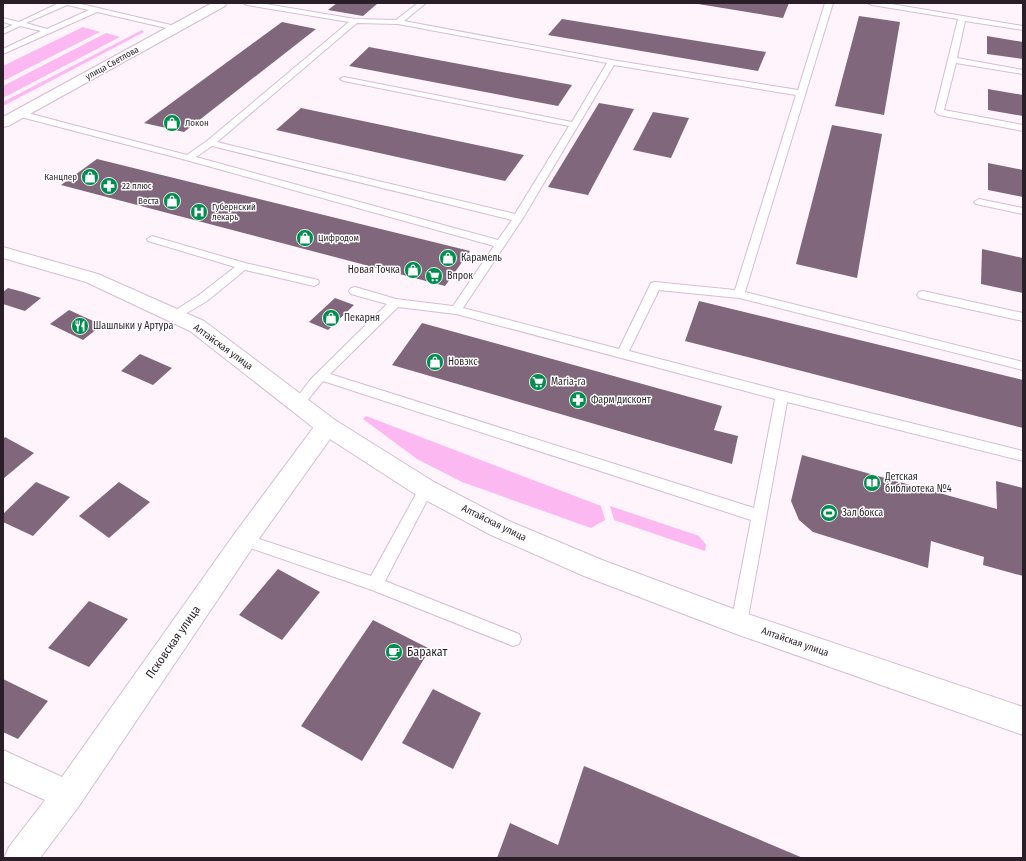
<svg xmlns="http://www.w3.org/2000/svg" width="1026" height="861" font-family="'Fira Sans Condensed',sans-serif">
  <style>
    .green { fill: #fcb8f1 }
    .building { fill: #81677c }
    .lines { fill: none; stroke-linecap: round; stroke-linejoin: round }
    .service-casing { stroke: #d8bcd2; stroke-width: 2 }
    .minor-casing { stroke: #d8bcd2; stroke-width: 2 }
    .tertiary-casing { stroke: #d8bcd2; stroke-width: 2 }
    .secondary-casing { stroke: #d8bcd2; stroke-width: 2 }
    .service { fill: #fff; fill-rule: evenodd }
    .minor { fill: #fff; fill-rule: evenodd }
    .tertiary { fill: #fff; fill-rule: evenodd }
    .secondary { fill: #fff; fill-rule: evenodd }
    .labels { text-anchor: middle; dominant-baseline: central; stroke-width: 3; stroke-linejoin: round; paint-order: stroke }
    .far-street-label { font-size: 9px; fill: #2a1f28; stroke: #fff }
    .far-poi-label { font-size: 9px; fill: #2a1f28; stroke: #fff; text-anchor: start }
    .poi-label { font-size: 10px; fill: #2a1f28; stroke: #fff; text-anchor: start }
    .street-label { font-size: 10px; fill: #2a1f28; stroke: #fff }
    .near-street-label { font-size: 12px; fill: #2a1f28; stroke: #fff }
    .near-poi-label { font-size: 12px; fill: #2a1f28; stroke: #fff; text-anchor: start }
  </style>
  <rect width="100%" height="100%" fill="#fff3fc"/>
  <g class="green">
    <path d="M83,27l17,5 -97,49v-15z"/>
    <path d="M142,30l2,2 -141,74v-4z"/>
    <path d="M106,33l14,4 -117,61v-12z"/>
    <path d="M366,416l235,90 4,14 -14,8 -129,-46 -45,-23 -54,-40z"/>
    <path d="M610,506l89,30 7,9 -1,6 -91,-31z"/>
  </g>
  <g class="building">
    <path d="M337,3h41l-15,13 -35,-6z"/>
    <path d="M692,3h97l-6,15z"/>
    <path d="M859,16l41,6 -16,93 -49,-9z"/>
    <path d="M562,19l204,33 -8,19 -210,-36z"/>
    <path d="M282,22l34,7 -132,103 -40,-9z"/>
    <path d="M987,36l36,6v17l-36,-5z"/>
    <path d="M369,47l203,38 -14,21 -209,-40z"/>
    <path d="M988,89l35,6v21l-35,-6z"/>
    <path d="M599,103l35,6 -46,86 -40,-8z"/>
    <path d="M301,108l223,47 -19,26 -229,-51z"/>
    <path d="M653,112l36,6 -18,40 -38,-8z"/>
    <path d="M832,125l50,9 -25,144 -61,-14z"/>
    <path d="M97,159l373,92 -25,35 -384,-101z"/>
    <path d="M988,163l35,7v27l-35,-7z"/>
    <path d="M982,249l41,9v35l-42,-9z"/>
    <path d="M8,288l15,4 18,6 -16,13 -22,-7v-12z"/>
    <path d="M335,298l19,7 -26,25 -19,-8z"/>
    <path d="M699,301l324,79v48l-338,-87z"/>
    <path d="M69,310l33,15 -19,15 -33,-16z"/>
    <path d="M422,323l300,83 -8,24 24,6 -6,28 -340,-99z"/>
    <path d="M140,354l32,14 -19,17 -32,-14z"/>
    <path d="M5,437l29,16 -31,26v-40z"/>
    <path d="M802,455l195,54 -1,-28 27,7v88l-40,-11 1,-8 -53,-16 -3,27 -115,-36 -14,-12 -8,-19z"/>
    <path d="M36,482l34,15 -37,39 -30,-14v-8z"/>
    <path d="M119,482l31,20 -41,36 -30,-22z"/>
    <path d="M278,569l42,23 -38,48 -43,-25z"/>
    <path d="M89,601l39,18 -39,48 -41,-19z"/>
    <path d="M373,620l57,29 -68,112 -61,-35z"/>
    <path d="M3,679l45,22 -30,38 -15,-7z"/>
    <path d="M433,689l48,24 -28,56 -51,-26z"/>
    <path d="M584,766l46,19 173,73h-306l13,-35 48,22z"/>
  </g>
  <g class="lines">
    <g class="service-casing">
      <g id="service">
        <path d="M59,3h18l98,23 4,2 -4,2 -78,-18 -94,42v-5l38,-18 -21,-5 -17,8v-5l10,-4 -10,-3v-4l16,4zM67,5l22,5 -42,19 -21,-6z"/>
        <path d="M243,3h17l95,16 41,1 22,-17h8l-22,18 208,39 186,30 27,-87h8l-88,289 278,70v8l-284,-72 -80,-8 -30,61 153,40 241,60v10l-236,-59 -40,221 -2,5 -6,2 -6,-2 -2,-5 20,-103 -428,-139 -21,26 -4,2 -4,-2 -2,-3 2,-3 17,-22 76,-75 -36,-10 -2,-3 2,-3 4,-1 41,12 57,7 41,-60 -308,-86 -169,-44 -1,-2 4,-3 167,44 20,-14 142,-119 -102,-17zM357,23l41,1 209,39 -35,59 -228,-45 -4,2 4,2 225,45 -54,88 -298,-72zM614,65l182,30 -61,195 -80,-8 -4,1 -32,66 -156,-41 60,-90zM212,146l300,74 -14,20 -302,-83zM398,307l58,7 319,85 -21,109 -424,-134z"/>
        <path d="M868,3h17l138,23v4l-58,-9 -8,37 66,12v4l-67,-11 -12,47 79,15v6l-84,-16 -4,-3 23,-93 -86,-14z"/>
        <path d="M979,199l44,9v6l-47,-10 -2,-2z"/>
        <path d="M152,236l93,27 73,17 1,2 -1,2 -4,2 -69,-16 -38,31 -32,19 -4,-1 -2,-3 2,-3 28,-18 36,-28 -87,-26 -1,-2z"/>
        <path d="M923,291l100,22v8l-104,-23 -2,-3 2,-3z"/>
        <path d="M426,483l5,2 2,4 -48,92 134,53 2,5 -2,5 -6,2 -141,-56 -133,-46 -2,-4 2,-4 5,-2 127,42 50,-91z"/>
      </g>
    </g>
    <g class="minor-casing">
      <path id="minor" d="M327,418l8,2 3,6 -3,6 -82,115 -174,259 -39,52h-36l5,-11 36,-47 -42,-19v-31l59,27 173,-244 84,-113z"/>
    </g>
    <g class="tertiary-casing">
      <path id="tertiary" d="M212,3h15l-2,3 -217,120 -5,1v-10z"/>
    </g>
    <g class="secondary-casing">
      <path id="secondary" d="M3,247l95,27 106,47 131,99 99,62 75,39 93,39 137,51 284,96v28l-284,-100 -155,-59 -93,-41 -73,-39 -99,-64 -129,-101 -104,-49 -83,-24z"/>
    </g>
    <use href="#service" class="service"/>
    <use href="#minor" class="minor"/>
    <use href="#tertiary" class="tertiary"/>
    <use href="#secondary" class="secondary"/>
  </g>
  <defs>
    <g id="shop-disc" transform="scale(0.9)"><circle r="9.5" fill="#008e4e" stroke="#fff"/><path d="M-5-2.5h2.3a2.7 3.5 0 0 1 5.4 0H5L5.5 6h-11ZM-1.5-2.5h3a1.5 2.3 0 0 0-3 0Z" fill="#fff"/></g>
    <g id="pharmacy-disc" transform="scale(0.9)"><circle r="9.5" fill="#008e4e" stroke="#fff"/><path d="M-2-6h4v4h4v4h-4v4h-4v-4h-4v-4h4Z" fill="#fff"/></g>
    <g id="hospital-disc" transform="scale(0.9)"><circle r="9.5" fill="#008e4e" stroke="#fff"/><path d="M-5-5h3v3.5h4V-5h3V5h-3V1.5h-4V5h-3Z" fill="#fff"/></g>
    <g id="supermarket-disc" transform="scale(0.9)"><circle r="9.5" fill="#008e4e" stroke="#fff"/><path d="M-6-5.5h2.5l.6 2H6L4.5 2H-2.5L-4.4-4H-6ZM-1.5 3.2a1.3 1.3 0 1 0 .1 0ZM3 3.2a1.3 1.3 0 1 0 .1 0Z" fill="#fff"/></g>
    <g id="restaurant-disc" transform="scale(0.9)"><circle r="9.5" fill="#008e4e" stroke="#fff"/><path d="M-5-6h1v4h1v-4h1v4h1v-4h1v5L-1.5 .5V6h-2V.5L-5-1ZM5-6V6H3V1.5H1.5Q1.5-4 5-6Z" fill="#fff"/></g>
    <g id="library-disc" transform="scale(0.9)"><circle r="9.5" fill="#008e4e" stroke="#fff"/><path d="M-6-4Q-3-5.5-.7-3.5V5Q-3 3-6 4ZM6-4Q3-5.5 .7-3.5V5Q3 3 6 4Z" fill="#fff"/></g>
    <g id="stadium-disc" transform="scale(0.9)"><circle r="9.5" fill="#008e4e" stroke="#fff"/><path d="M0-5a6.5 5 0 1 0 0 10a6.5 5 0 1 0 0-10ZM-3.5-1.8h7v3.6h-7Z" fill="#fff"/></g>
    <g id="cafe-disc" transform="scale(0.9)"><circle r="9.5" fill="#008e4e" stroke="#fff"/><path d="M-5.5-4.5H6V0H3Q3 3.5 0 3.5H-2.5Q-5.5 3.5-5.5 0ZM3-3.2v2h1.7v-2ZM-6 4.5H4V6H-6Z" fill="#fff"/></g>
  </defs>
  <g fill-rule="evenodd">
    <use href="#shop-disc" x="172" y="123"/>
    <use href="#shop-disc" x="90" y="177"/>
    <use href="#pharmacy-disc" x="109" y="186"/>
    <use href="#shop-disc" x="172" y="201"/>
    <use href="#hospital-disc" x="199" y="212"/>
    <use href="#shop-disc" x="305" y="238"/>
    <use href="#shop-disc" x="448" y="258"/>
    <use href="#shop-disc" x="413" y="270"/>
    <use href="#supermarket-disc" x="434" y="276"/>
    <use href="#shop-disc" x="331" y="318"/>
    <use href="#restaurant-disc" x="80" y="326"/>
    <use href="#shop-disc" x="435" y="362"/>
    <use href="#supermarket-disc" x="538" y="382"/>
    <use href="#pharmacy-disc" x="578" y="400"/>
    <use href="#library-disc" x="872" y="483"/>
    <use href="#stadium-disc" x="829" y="513"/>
    <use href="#cafe-disc" x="394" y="652"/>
  </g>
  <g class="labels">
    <g class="far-street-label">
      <text transform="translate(112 63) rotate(-29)">улица Светлова</text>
    </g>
    <g class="far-poi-label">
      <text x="185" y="123">Локон</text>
      <text x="77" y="177" text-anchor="end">Канцлер</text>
      <text x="122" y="186">22 плюс</text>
      <text x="159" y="201" text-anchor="end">Веста</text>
      <text x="212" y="207">Губернский<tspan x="212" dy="10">лекарь</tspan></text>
      <text x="318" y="238">Цифродом</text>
    </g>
    <g class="poi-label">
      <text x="461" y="258">Карамель</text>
      <text x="400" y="270" text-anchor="end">Новая Точка</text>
      <text x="447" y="276">Впрок</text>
      <text x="344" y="318">Пекарня</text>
      <text x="93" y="326">Шашлыки у Артура</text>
      <text x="448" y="362">Новэкс</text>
      <text x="551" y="382">Maria-ra</text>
      <text x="591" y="400">Фарм дисконт</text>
      <text x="885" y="477">Детская<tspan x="885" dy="12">библиотека №4</tspan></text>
      <text x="842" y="513">Зал бокса</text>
    </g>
    <g class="street-label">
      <text transform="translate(223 347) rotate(36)">Алтайская улица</text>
      <text transform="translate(494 523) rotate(26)">Алтайская улица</text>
      <text transform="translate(795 642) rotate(19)">Алтайская улица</text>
    </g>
    <g class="near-street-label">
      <text transform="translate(173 642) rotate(-55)">Псковская улица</text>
    </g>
    <g class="near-poi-label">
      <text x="407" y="652">Баракат</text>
    </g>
  </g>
  <rect width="1026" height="861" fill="none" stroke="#2a1f28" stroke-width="8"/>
</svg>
